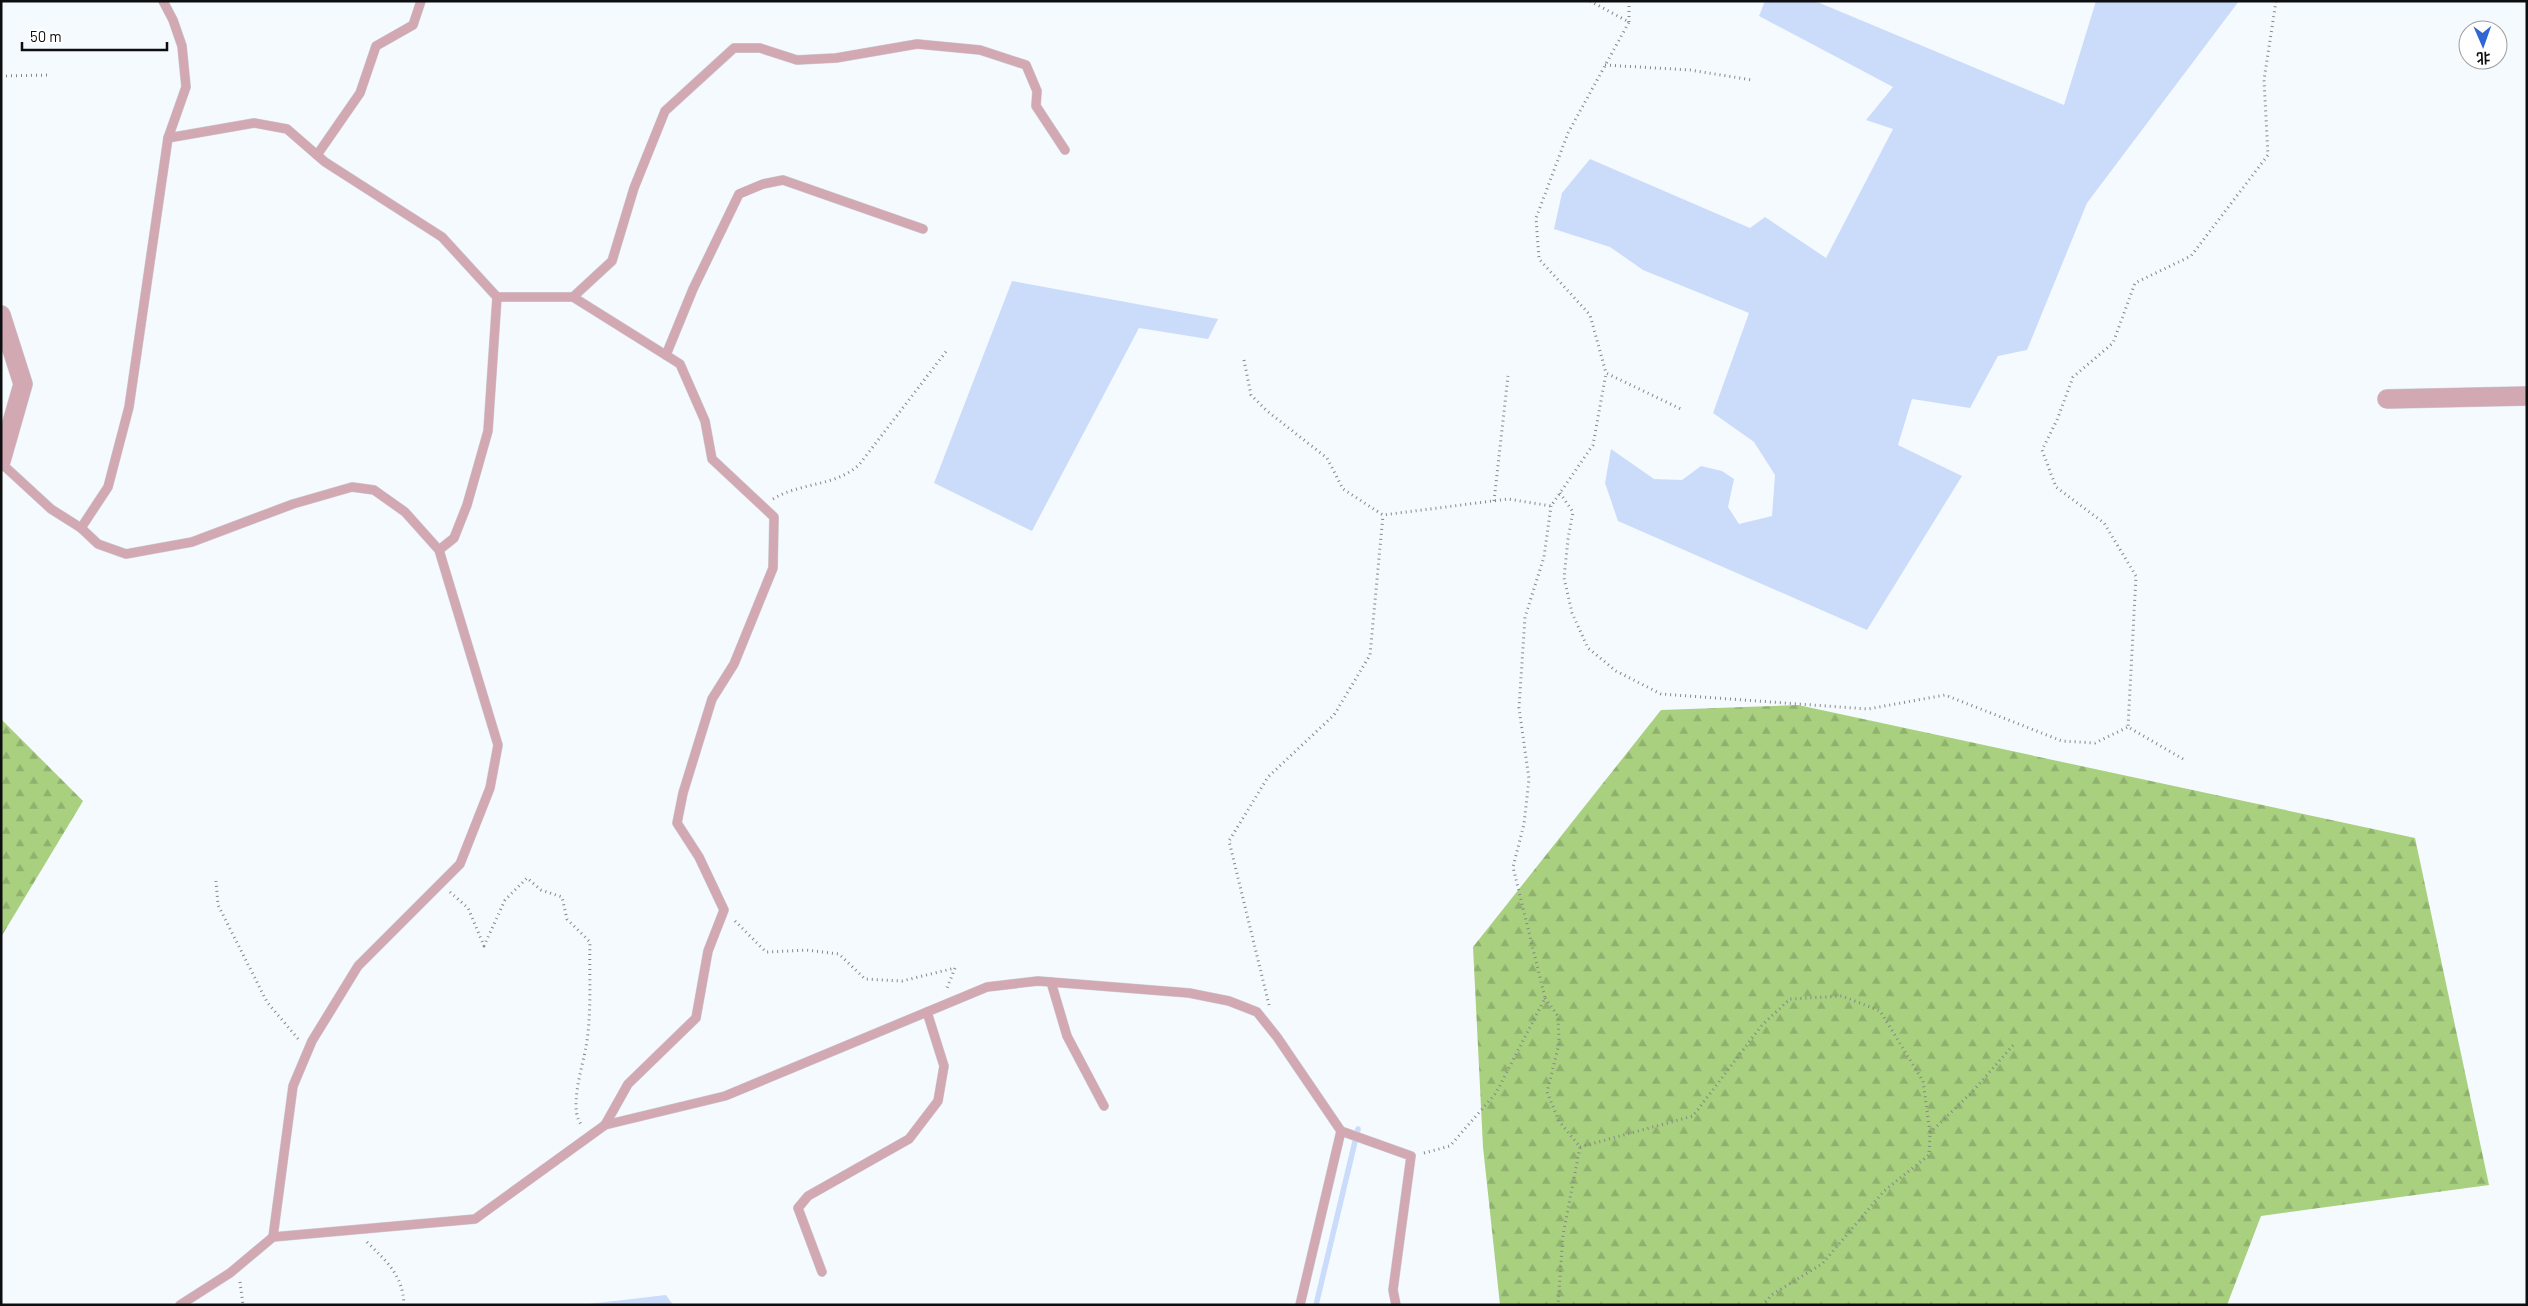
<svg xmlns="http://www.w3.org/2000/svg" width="2528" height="1306" font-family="Barlow,'Noto Sans SC',sans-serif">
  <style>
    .forest { fill: url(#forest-firs) }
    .water { fill: #cbdcfb }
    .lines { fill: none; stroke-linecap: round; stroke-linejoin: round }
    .stream { stroke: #cbdcfb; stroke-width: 5.5 }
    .service-casing { stroke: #d0d4d9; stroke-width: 10 }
    .minor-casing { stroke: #d0d4d9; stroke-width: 20 }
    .path { stroke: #84888b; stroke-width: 3; stroke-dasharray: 1 4; stroke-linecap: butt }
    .service { stroke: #d2a8b2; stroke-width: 9 }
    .minor { stroke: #d2a8b2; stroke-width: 19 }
  </style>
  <defs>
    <pattern id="forest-firs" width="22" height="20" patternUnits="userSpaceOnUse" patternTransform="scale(1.25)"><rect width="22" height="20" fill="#a8d07f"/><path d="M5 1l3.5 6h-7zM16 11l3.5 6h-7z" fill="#8fb16d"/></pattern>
  </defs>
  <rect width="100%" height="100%" fill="#f5faff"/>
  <g class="forest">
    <path d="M1798,705l617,133 74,347 -228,31 -34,89h-727l-17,-158 -10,-200 188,-237z"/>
    <path d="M1,719l82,82 -82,136z"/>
  </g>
  <g class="water">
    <path d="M1765,1h50l249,104 32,-104h143l-152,202 -60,147 -29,6 -28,52 -58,-9 -14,46 64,31 -95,154 -249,-109 -13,-38 6,-34 43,30 28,1 19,-14 21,5 12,8 -6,28 11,17 33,-8 3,-41 -21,-33 -41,-29 36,-100 -106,-43 -33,-23 -56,-18 8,-36 28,-34 160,69 15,-11 61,41 67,-129 -27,-9 27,-33 -134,-71z"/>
    <path d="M1012,281l206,38 -10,20 -69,-11 -107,203 -98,-48z"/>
    <path d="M666,1295l7,10h-93z"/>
  </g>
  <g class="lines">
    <path class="stream" d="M1316,1305l42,-176"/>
    <g class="service-casing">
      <g id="service">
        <path d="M168,138l86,-15 33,6 38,33 117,75 55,60h76l107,67 25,57 7,38 62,58 -1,51 -39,96 -22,35 -29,94 -6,30 22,34 25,53 -16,41 -12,67 -68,66 -23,41"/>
        <path d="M317,155l43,-62 16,-47 37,-21 8,-24"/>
        <path d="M573,297l39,-36 22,-73 31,-77 69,-63h26l37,12 39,-2 81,-14 63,6 46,15 11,26 -1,15 29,44"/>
        <path d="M666,355l27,-66 46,-95 24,-10 20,-4 140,49"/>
        <path d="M1,463l50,46 30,19 17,16 28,10 66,-12 101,-38 59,-17 22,3 31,22 34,38 59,195 -8,43 -30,76 -102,102 -46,75 -19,45 -20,151"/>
        <path d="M81,528l27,-41 21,-80 39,-269 18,-51 -4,-41 -9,-26 -10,-19"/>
        <path d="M439,550l15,-12 13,-33 21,-74 9,-134"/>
        <path d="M1051,982l16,54 37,70"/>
        <path d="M822,1272l-24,-64 10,-12 101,-57 29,-38 6,-35 -17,-54"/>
        <path d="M180,1305l50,-32 43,-36 202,-18 130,-94 120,-29 262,-109 51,-6 151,12 40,8 28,11 20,25 64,94 70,25 -18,134 3,15"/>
        <path d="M1300,1305l41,-174"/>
      </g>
    </g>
    <g class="minor-casing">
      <g id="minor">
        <path d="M1,315l22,69 -22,77"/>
        <path d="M2387,399l140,-3"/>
      </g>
    </g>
    <g class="path">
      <path d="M1590,1l39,21 -61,111 -32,85 3,41 51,56 16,58 77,37"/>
      <path d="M1629,22v-21"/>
      <path d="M1605,65l85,5 62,10"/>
      <path d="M1,76l48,-1"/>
      <path d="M1244,360l7,35 16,16 60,47 16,31 40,26 125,-16 43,7 42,-61 13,-72"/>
      <path d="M1560,493l13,19 -5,27 -4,39 8,35 16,35 28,23 45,23 207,15 77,-14 117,46 33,2 33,-16"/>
      <path d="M773,499c28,-17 61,-12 86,-34l89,-116"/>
      <path d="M1494,501l14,-125"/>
      <path d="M2183,759l-55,-32 8,-151 -32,-53 -48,-36 -14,-37 15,-30 16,-43 40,-34 22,-60 56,-27 77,-101 -4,-75 12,-79"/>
      <path d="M216,881l2,24 49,97 32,38"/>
      <path d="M450,892l18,16 16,38 21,-46 22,-22 14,12 21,7 5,22 23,23c-1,34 2,71 -4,105 -3,18 -19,66 -3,79"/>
      <path d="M735,921l31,31 40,-2 33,4 26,25 37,2 53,-13 -8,20"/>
      <path d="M1545,998l13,18 1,28 -12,48 12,29 21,26 -17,88 -5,70"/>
      <path d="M1269,1005l-40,-164 39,-64 66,-62 36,-60 13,-140"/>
      <path d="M1930,1133l43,-42 42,-48"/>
      <path d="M1580,1147l113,-31 69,-91 28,-26 52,-3 38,15 43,70 7,52 -1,22 -45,36 -62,73 -49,30 -11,11"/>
      <path d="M1424,1153l26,-7 46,-53 49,-95 -32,-131 11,-43 5,-45 -10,-71 6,-91 19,-60 7,-51"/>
      <path d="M367,1242c20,20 36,33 37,63"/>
      <path d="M240,1282l3,23"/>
    </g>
    <use href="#service" class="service"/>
    <use href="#minor" class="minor"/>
  </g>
  <rect width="2528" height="1306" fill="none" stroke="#0c0e10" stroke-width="5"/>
  <g transform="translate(2483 45) rotate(178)"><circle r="24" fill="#ffffff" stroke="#9e9f9f"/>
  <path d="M0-4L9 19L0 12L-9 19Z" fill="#3165d4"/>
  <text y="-8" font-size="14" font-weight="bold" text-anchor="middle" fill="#0c0e10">北</text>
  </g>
  <path d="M22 42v8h145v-8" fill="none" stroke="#0c0e10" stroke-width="2.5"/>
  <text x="30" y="42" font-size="15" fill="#0c0e10" stroke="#ffffff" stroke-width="4" paint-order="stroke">50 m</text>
</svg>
